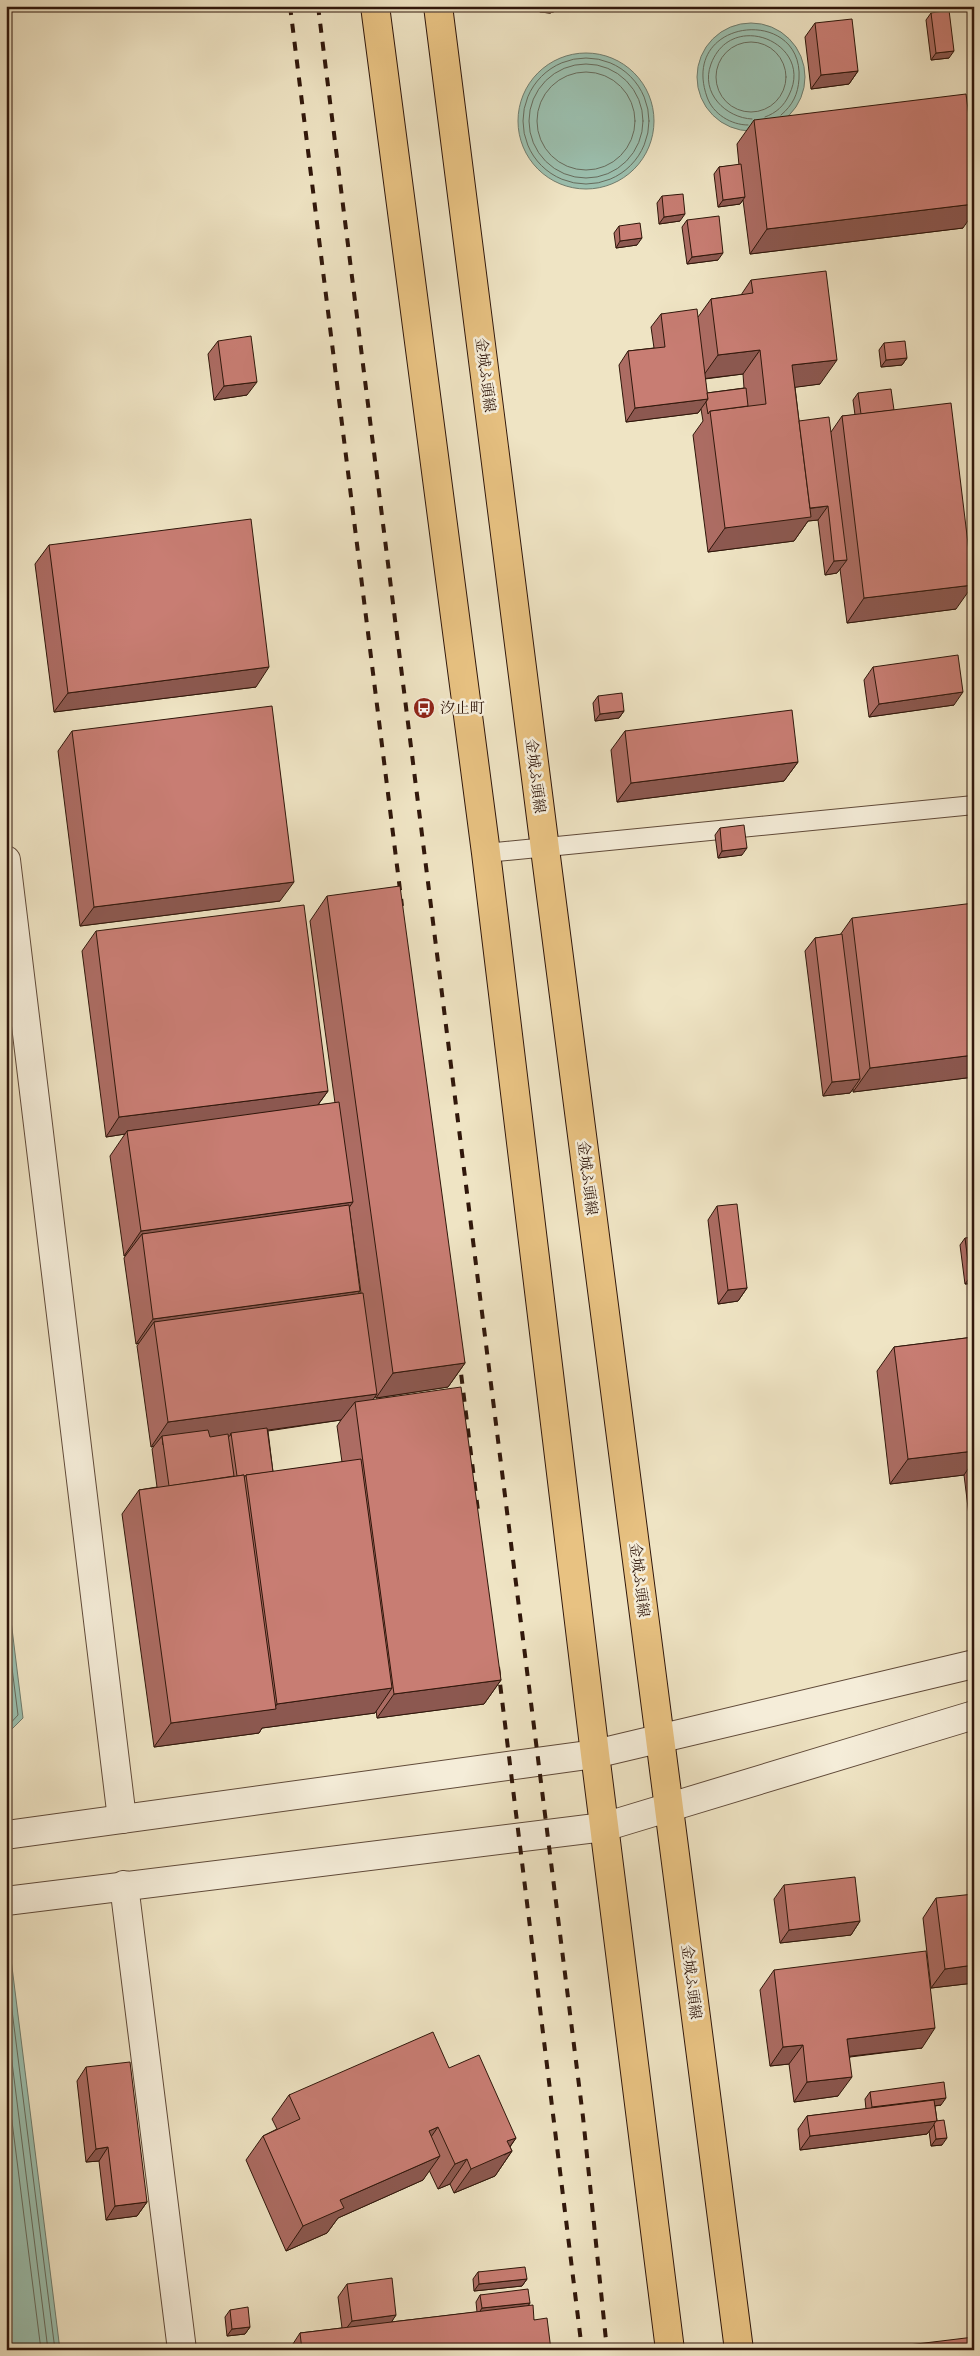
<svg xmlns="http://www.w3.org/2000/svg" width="980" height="2356" font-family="'IM FELL DW Pica','Noto Serif JP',serif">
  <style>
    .water { fill: #9bbfae; stroke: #707c6d }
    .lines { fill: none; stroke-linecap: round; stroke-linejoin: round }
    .shore { stroke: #666b5c; stroke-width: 1 }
    .service-casing { stroke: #604a39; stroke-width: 20 }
    .tertiary-casing { stroke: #604a39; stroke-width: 30 }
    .primary-casing { stroke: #30170b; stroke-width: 30 }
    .service { stroke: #f5edd9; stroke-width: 18 }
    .tertiary { stroke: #f5edd9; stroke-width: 28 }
    .primary { stroke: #e8c282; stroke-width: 28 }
    .rail { stroke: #30170b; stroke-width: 4; stroke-dasharray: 9 9; stroke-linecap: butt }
    .wall { fill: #ac6c63; stroke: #30170b; fill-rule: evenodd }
    .shaded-wall { fill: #8c5850; stroke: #30170b }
    .building { fill: #c87d73; stroke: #30170b }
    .labels { text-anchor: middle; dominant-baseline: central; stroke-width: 5; stroke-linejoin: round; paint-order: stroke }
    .street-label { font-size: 15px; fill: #30170b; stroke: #f5edd9 }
    .poi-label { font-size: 15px; fill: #30170b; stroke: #f5edd9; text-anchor: start }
  </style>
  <rect width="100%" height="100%" fill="#efe4c4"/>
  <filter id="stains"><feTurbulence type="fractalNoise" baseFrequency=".004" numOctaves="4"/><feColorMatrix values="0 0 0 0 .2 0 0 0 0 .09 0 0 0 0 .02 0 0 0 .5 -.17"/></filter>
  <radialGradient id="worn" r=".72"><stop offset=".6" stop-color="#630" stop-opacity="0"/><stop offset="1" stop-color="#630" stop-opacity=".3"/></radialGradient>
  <g class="water">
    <circle cx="751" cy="77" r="54"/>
    <circle cx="586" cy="121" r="68"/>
    <path d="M6,1580l17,138 -17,17z"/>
    <path d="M6,1935l4,16 50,399h-54z"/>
  </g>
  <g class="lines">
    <g class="shore">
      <circle cx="751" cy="77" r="35"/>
      <circle cx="586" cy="121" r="63"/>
      <circle cx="586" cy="121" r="57"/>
      <circle cx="586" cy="121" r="49"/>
      <path d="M752,119c-26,-1 -52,-26 -41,-55 21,-56 104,-20 78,31 -5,11 -13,18 -24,22"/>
      <path d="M748,125c-17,0 -35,-11 -41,-28 -28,-80 97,-92 92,-18 -1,15 -6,26 -18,36"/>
      <path d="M6,1621l12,94 -12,13"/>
      <path d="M6,1963l49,387"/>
      <path d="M6,2014l42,336"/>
      <path d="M6,2074l35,276"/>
    </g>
    <g class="service-casing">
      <path id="service" d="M486,853l488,-48"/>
    </g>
    <g class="tertiary-casing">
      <g id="tertiary">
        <path d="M6,860l116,959"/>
        <path d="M6,1835l589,-81 379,-90"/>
        <path d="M124,1885l58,465"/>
        <path d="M6,1901l598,-74 370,-112"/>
      </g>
    </g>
    <g class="primary-casing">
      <g id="primary">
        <path d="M375,6l111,847 109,901 75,596"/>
        <path d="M438,6l107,843 194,1501"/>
      </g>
    </g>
    <use href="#service" class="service"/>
    <use href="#tertiary" class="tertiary"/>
    <use href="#primary" class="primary"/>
    <g class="rail">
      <path d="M290,6l112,900"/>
      <path d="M318,6l265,2111 24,233"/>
      <path d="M459,1357l19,154"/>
      <path d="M498,1667l84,683"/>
    </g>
  </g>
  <g class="wall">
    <path d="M530,6h35l-6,4 -9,3 -10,-1z"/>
    <path d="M931,13l18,45 -18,2 -5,-40z"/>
    <path d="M815,23l43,48 -9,13 -38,5 -6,-52z"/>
    <path d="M754,120l209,108 -213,26 -7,-54 -3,4 -22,3 -4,-33 5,-7 20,-2 -2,-21z"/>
    <path d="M662,196l18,25 -21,3 -2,-21z"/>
    <path d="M687,220l31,40 -31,4 -5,-37z"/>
    <path d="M619,226l18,19 -21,3 -2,-15z"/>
    <path d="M751,280l69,104 -25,3 4,34 32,11 11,-16 13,-1 -2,-15 5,-7 36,17 62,199 -109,14 -7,-54 -3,4 -12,2 -7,-55 -10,1 -14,20 -86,11 -15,-117 10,-14 -2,-12 -3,4 -72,9 -7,-57 9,-14 26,-3 -3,-21 10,-13 37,3 13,-18 30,-4zM743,374l1,14 -37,5 -2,-14z"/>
    <path d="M218,341l29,54 -33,5 -6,-46z"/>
    <path d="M884,343l23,15 -5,7 -21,2 -2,-17z"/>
    <path d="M49,545l207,142 -202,25 -19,-148z"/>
    <path d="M873,667l81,38 -85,12 -5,-37z"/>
    <path d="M598,696l26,15 -5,7 -24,3 -2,-18z"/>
    <path d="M72,731l208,170 -200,25 -22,-175z"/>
    <path d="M625,731l173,31 -14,19 -167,21 -6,-52z"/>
    <path d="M720,828l22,27 -24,3 -3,-23z"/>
    <path d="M327,896l138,467 -17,24 -72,11 -1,-2 -2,3 128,281 -17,24 -107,14 -1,-8 -1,3 -113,15 -3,5 -105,14 -32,-233 17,-24 18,-3 -5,-38 2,-3 -3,1 -14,-101 2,-3 -3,1 -12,-86 2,-3 -2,1 -14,-100 15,-22 -19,3 -24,-186 14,-20 232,160 -10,14 17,-2 -25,-182zM349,1207l12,86h-3zM341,1420l-4,6 5,36 -69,10 -5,-41z"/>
    <path d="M852,918l122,159 -121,15v-3l-3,4 -27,3 -18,-145 10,-13 25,-3z"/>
    <path d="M717,1206l30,82 -9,13 -20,3 -10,-84z"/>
    <path d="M965,1238l9,45 -9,1 -5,-39z"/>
    <path d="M974,1337v203h-2l-8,-65 -74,9 -13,-113 17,-24z"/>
    <path d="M784,1885l76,36 -9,14 -71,8 -6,-44z"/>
    <path d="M936,1898l38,85 -43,5 -8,-70z"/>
    <path d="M774,1970l148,78 -72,9 -12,39 -44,6 -5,-38 -19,2 -10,-76z"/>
    <path d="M974,2058v19h-2l-1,-15z"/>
    <path d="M86,2067l61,135 -10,14 -31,4 -7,-59 -13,1 -9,-81z"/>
    <path d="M449,2068l67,70 -6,9 2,4 -17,25 -41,17 -4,-9 -12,5 -9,-19 -6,10 -85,38 -11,15 -41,18 -40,-91 17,-24 14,-7 -5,-10 17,-24z"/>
    <path d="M870,2092l71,13 -6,1 2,15 5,24 -11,1 -2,-15 -2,3 -127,16 -2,-21 9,-13 59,-7 -1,-10z"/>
    <path d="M478,2272l49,7 -5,7 -48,5 -1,-12z"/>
    <path d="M347,2284l49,31 -5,7 86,-10 -1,-10 4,-7 50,8 -2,3 6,14 17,30h-262l11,-17 42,-5 -4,-31z"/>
    <path d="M230,2310l20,17 -5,7 -18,2 -2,-19z"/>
  </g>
  <g class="shaded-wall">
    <path d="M544,6h21l-6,4 -9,3 -10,-1z"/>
    <path d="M954,51l-5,7 -18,2 5,-7z"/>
    <path d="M858,71l-9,13 -38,5 10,-14z"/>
    <path d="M745,197l-5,7 -22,3 5,-7z"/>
    <path d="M974,204v8l-11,16 -213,26 17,-25z"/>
    <path d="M685,214l-5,7 -21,3 5,-7z"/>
    <path d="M642,238l-5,7 -21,3 4,-7z"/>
    <path d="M723,253l-5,7 -31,4 5,-7z"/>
    <path d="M760,350l-17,24 -42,5 17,-24z"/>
    <path d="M907,358l-5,7 -21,2 5,-7z"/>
    <path d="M837,360l-17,24 -45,6 17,-25z"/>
    <path d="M257,382l-10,13 -33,5 10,-14z"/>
    <path d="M708,399l-10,14 -72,9 9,-14z"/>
    <path d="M828,506l-10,14 -10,1 -14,20 -86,11 17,-24 81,-19z"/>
    <path d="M847,560l-10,13 -12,2 9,-14z"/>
    <path d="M973,585l-17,24 -109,14 17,-25z"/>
    <path d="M269,667l-13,20 -202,25 14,-19z"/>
    <path d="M963,692l-9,13 -85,12 10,-13z"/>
    <path d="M624,711l-5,7 -24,3 5,-7z"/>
    <path d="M798,762l-14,19 -167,21 14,-19z"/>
    <path d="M747,848l-5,7 -24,3 4,-7z"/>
    <path d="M294,882l-14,19 -200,25 14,-19z"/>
    <path d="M974,1055v22l-121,15 17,-24z"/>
    <path d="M860,1079l-10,14 -27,3 9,-14z"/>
    <path d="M328,1091l-14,19 -187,21 -2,3 -19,3 13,-20z"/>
    <path d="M353,1202l-17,24 -194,8 -16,21 -2,1 17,-25z"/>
    <path d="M974,1276v7l-9,1 5,-7z"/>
    <path d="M747,1288l-9,13 -20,3 10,-14z"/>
    <path d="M360,1291l-17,24 -189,7 -15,21 -3,1 17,-25z"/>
    <path d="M465,1363l-17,24 -72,11 17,-25z"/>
    <path d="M377,1394l-17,24 -5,-16 -14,18 -109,15 -1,-2 -1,3 -67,9 -1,-9 -8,10 -3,1 17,-25z"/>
    <path d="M974,1451v9l-10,15 -74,9 18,-25z"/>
    <path d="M501,1680l-17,24 -107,14 17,-24z"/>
    <path d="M392,1688l-17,25 -113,15 -3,5 -105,14 17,-24 103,-14 3,-5z"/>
    <path d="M860,1921l-9,14 -71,8 9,-13z"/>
    <path d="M974,1965v18l-43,5 14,-19z"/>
    <path d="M935,2028l-13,20 -88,10 13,-19z"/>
    <path d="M803,2045l-14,19 -19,2 13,-19z"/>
    <path d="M852,2077l-14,19 -44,6 13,-20z"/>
    <path d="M946,2098l-5,7 -74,9 5,-7z"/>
    <path d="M937,2121l-10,13 -127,16 10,-14z"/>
    <path d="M438,2127l-17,24 8,-20z"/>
    <path d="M516,2138l-12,17 8,-4 -17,25 -41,17 17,-24 36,-28z"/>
    <path d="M947,2138l-5,7 -11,1 5,-7z"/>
    <path d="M108,2147l-9,14 -13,1 10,-13z"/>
    <path d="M440,2156l-17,24 -85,38 -11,15 -41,18 17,-25 37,-26z"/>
    <path d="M467,2159l-17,25 -12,5 17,-25z"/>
    <path d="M147,2202l-10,14 -31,4 9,-14z"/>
    <path d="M527,2279l-5,7 -48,5 5,-7z"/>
    <path d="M530,2303l-5,7 -48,6 5,-8z"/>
    <path d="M396,2315l-9,14 -45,5 10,-13z"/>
    <path d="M250,2327l-5,7 -18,2 5,-7z"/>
  </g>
  <g class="building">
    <path d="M949,10l5,41 -18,2 -5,-40z"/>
    <path d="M852,19l6,52 -37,4 -6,-52z"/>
    <path d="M966,94l8,61v49l-207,25 -13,-109z"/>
    <path d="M741,164l4,33 -22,3 -4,-33z"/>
    <path d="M683,194l2,20 -21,3 -2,-21z"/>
    <path d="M719,216l4,37 -31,4 -5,-37z"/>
    <path d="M640,223l2,15 -22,3 -1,-15z"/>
    <path d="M826,271l11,89 -45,5 19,152 -86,11 -15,-117 56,-7 -6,-54 -42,5 -7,-56 42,-6 -2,-13z"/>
    <path d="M697,309l11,90 -73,9 -7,-57 37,-4 -4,-33z"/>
    <path d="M251,336l6,46 -33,4 -6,-45z"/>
    <path d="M905,341l2,17 -21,2 -2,-17z"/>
    <path d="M746,388l2,18 -38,5 -2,3 -2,-12 2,-3 -1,-6z"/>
    <path d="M891,389l3,21 -33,4 -3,-21z"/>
    <path d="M951,403l22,182 -109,13 -22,-182z"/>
    <path d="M829,417l18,143 -13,1 -6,-55 -18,2 -11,-87z"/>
    <path d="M251,519l18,148 -201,26 -19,-148z"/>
    <path d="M958,655l5,37 -84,12 -6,-37z"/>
    <path d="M622,693l2,18 -24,3 -2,-18z"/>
    <path d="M272,706l22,176 -200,25 -22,-176z"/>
    <path d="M792,710l6,52 -167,21 -6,-52z"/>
    <path d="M744,825l3,23 -25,3 -2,-23z"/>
    <path d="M400,886l65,477 -72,10 -66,-477z"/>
    <path d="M974,903v152l-104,13 -18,-150z"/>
    <path d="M304,905l24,186 -209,26 -23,-186z"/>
    <path d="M842,934l18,145 -28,3 -17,-144z"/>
    <path d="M339,1102l14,100 -212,29 -14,-100z"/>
    <path d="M737,1204l10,84 -19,2 -11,-84z"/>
    <path d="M349,1205l11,86 -207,28 -11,-85z"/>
    <path d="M974,1237v39l-4,1 -5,-39z"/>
    <path d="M363,1293l14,101 -209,28 -14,-100z"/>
    <path d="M974,1337v114l-66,8 -14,-112z"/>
    <path d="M461,1387l40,293 -107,14 -39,-292z"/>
    <path d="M267,1428l6,44 -27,3 -2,3v-3l-7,1 -6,-43z"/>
    <path d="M208,1430l2,7 18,-3 6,42 -65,10 -7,-50z"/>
    <path d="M361,1459l31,229 -115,16 -31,-229z"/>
    <path d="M244,1475l32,234 -105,14 -32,-233z"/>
    <path d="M855,1877l5,44 -71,9 -5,-45z"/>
    <path d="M974,1894v71l-29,4 -9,-71z"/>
    <path d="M926,1951l9,77 -88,11 5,38 -45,5 -4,-37 -20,2 -9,-77z"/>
    <path d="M433,2032l16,36 30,-13 37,83 -9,3 5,10 -41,18 -4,-10 -12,5 -17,-37 -9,4 11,25 -100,44 4,8 -41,18 -40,-90 37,-17 -11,-24z"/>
    <path d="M130,2062l17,140 -32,4 -7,-59 -12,2 -10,-82z"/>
    <path d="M944,2082l2,16 -74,9 -2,-15z"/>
    <path d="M934,2100l3,21 -127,15 -3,-20z"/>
    <path d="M944,2120l3,18 -11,1 -2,-15 2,-3z"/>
    <path d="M525,2267l2,12 -48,5 -1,-12z"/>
    <path d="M392,2278l4,37 -44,6 -5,-37z"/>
    <path d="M528,2289l2,14 -48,5 -2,-13z"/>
    <path d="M533,2305l1,15 13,-2 4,32h-249l-2,-17z"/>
    <path d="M248,2307l2,20 -18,2 -2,-19z"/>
    <path d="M974,2337v13h-107z"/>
  </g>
  <defs>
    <g id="bus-disc" transform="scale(1.125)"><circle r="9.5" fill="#8f2418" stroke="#f5edd9"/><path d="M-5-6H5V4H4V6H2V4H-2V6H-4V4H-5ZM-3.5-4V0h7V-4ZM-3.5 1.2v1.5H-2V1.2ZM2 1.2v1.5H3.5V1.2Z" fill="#fff"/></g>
  </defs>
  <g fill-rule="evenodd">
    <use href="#bus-disc" x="424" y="708"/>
  </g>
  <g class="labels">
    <g class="street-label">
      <text transform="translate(485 375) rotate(83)">金城ふ頭線</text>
      <text transform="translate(535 776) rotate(83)">金城ふ頭線</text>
      <text transform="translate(587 1178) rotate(83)">金城ふ頭線</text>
      <text transform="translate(639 1580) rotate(83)">金城ふ頭線</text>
      <text transform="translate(691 1982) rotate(83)">金城ふ頭線</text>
    </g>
    <g class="poi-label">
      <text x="440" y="708">汐止町</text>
    </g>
  </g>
  <rect width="980" height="2356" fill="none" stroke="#efe4c4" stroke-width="25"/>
  <rect x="8" y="8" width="965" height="2341" fill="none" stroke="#30170b" stroke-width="2.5"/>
  <rect x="12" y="12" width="955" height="2331" fill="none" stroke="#30170b"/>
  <rect width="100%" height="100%" filter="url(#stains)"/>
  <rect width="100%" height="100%" fill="url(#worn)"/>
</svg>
